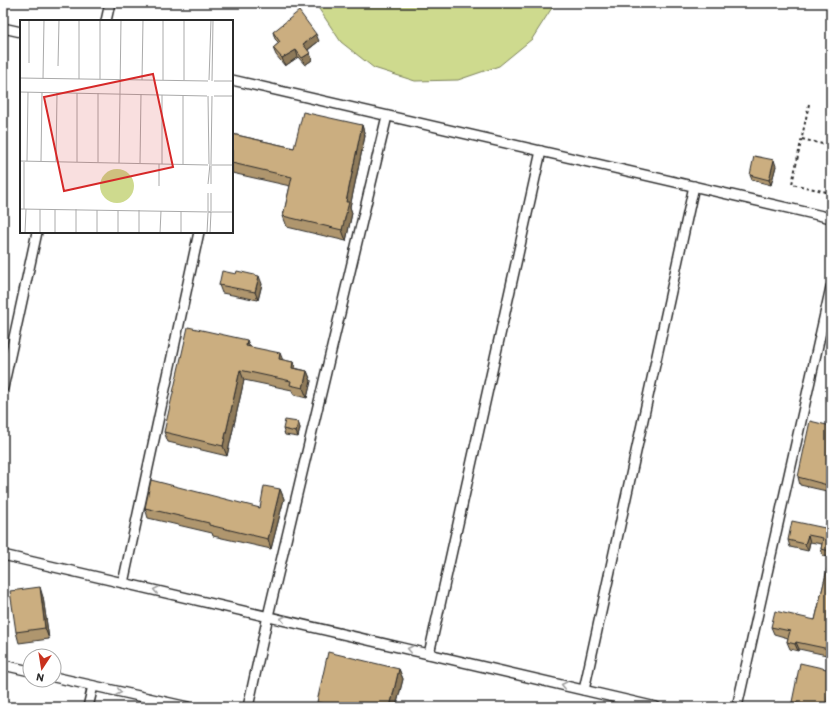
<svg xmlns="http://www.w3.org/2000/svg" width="834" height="710" font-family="Itim,sans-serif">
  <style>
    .grass { fill: #ceda8e; stroke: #7c825c }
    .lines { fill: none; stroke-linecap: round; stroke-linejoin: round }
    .street-casing { stroke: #2b2b2b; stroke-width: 12 }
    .path { stroke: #2b2b2b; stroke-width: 2; stroke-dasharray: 3 3; stroke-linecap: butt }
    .street { stroke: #fff; stroke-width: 9 }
    .wall { fill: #af966e; stroke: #2b2b2b }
    .shaded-wall { fill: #8e7a5a; stroke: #2b2b2b }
    .building { fill: #cbae80; stroke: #2b2b2b }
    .oneway { stroke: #a0a0a0 }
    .inset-road { fill: none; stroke: #aaa; stroke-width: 1 }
    .view { fill: #d62828; fill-opacity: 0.15; stroke: #d62828; stroke-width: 2 }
    .inset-edge { fill: none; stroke: #2b2b2b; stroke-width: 2 }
  </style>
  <rect width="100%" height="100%" fill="#fff"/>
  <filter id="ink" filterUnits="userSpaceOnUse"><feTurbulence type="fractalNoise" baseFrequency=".025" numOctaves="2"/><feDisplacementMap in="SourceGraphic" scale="8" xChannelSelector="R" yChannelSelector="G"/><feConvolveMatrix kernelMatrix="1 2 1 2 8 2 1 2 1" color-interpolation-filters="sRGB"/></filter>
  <g filter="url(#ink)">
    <path class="grass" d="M315,3h240l-23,36 -33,27 -41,14 -43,1 -41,-13 -33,-26z"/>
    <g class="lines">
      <g class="street-casing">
        <g id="street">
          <path d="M106,21l4,-18"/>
          <path d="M3,28l18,4"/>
          <path d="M232,80l599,138"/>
          <path d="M3,388l34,-156"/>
          <path d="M3,555l653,152"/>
          <path d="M123,583l76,-351"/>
          <path d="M429,654l112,-503"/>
          <path d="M3,665l27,6"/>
          <path d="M54,677l134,30"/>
          <path d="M584,690l110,-504"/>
          <path d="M88,707l5,-21"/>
          <path d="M248,707l20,-91 119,-500"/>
          <path d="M737,707l94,-420"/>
        </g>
      </g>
      <g class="path">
        <path d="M809,104l-17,80 39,9"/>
        <path d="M802,139l29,7"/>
      </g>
      <use href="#street" class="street"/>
    </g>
    <g class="wall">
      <path d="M273,32l46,9 -11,9 4,10 -7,5 -7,-8 -13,9 -9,-11 -3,-7 6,-5 -4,-4z"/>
      <path d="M362,125l3,11 -15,71 2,6 -6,28 -59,-14 -4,-11 7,-30 -58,-13v-39l62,14z"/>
      <path d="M776,166l-5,19 -19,-5 -2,-5z"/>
      <path d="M236,274l26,10 -4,16 -36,-7 -3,-8z"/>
      <path d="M247,340l2,6 34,14 10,2 2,6 12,3 4,10 -4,17 -13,-3 -2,-5 -48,-10 -17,76 -59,-14 -4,-10z"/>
      <path d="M298,422l2,6 -2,9 -13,-2 -2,-6z"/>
      <path d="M831,426v66l-31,-7 -2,-8z"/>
      <path d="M280,489l4,10 -13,50 -58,-13 -1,-3 -64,-15 -3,-10h115z"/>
      <path d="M831,509v147l-32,-7 -1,2 -8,-2 -3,-7 1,-4 -14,-4 -3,-7 44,-7 15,-63 -7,-1 -2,-7 1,-5 -12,-2 -2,9 -18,-4 -2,-7 37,-12z"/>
      <path d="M43,597l6,42 -30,4 -3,-11z"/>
      <path d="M399,669l4,10 -7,28h-77l-2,-5z"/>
      <path d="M792,702l39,4v1h-37z"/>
    </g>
    <g class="shaded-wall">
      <path d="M316,34l3,7 -13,10 -3,-7z"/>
      <path d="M296,50l2,7 -13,9 -3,-8z"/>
      <path d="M310,53l2,7 -7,5 -3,-7z"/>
      <path d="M362,125l3,11 -15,71 2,6 -6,28 -4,-11 4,-28z"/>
      <path d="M774,160l2,6 -5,19 -2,-5z"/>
      <path d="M259,276l3,8 -4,16 -3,-8z"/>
      <path d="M247,340l4,10 -5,-4z"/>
      <path d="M280,353l4,10 -5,-4z"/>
      <path d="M293,362l4,10 -5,-4z"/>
      <path d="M240,370l4,10 -17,76 -4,-10z"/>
      <path d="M307,371l4,10 -4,17 -4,-10z"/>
      <path d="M298,422l2,6 -2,9 -2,-5z"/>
      <path d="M280,489l4,10 -13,50 -3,-10z"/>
      <path d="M808,535l2,7 -2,9 -3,-7z"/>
      <path d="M40,587l3,10 6,42 -4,-11z"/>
      <path d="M831,638v17l-2,-6z"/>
      <path d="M796,642l3,7 -1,2 -3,-7z"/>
      <path d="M399,669l4,10 -7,28h-6z"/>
      <path d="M831,683v24h-5z"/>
    </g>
    <g class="building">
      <path d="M299,11l17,23 -13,10 7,9 -8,5 -6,-8 -14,8 -9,-10 7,-6 -7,-10z"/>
      <path d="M303,112l59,13 -16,77h3l-7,28 -59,-14 9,-39 -60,-14v-29l62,14z"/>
      <path d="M754,156l20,4 -5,20 -19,-5z"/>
      <path d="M222,271l14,3 1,-3 22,5 -4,16 -36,-7z"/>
      <path d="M188,327l59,13 -1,6 34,7 -1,6 14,3 -1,6 15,3 -4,17 -13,-3 1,-4 -51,-11 -17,76 -59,-14z"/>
      <path d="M285,420l13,2 -2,10 -13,-3z"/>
      <path d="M810,421l21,5v60l-33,-9z"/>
      <path d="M151,480l109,28 4,-22 16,3 -12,50 -59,-14v-2l-64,-15z"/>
      <path d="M831,509v42l-10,-2 2,-11 -15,-3 -3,9 -17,-4 4,-19 33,7z"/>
      <path d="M831,553v85l-2,11 -33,-7 -1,2 -8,-2 3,-11 -19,-4 4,-16 40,9z"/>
      <path d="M40,587l5,41 -29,4 -6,-41z"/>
      <path d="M328,652l71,17 -9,38h-51l-22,-5z"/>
      <path d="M800,663l31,7v13l-5,24h-8l-26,-5z"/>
    </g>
    <defs><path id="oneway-chevron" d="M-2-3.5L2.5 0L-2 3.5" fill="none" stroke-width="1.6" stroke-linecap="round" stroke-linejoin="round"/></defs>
    <g class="oneway">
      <use href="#oneway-chevron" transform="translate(156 590) rotate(-167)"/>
      <use href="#oneway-chevron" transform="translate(283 619) rotate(-167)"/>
      <use href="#oneway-chevron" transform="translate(410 649) rotate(-167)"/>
      <use href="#oneway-chevron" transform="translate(564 685) rotate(-167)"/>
      <use href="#oneway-chevron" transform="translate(119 692) rotate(13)"/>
    </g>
  </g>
  <g transform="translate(20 20)">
    <rect width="213" height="213" fill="#fff"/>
    <path d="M80 166a17 17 0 1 1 34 0a17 17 0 1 1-34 0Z" fill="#ceda8e"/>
    <path class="inset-road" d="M9,43v-43M38,46l1,-46M0,58l188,3M23,59l1,-59M59,59v-59M80,59v-59M122,60l1,-60M143,60v-60M164,60v-60M189,60l2,-60M192,61l1,-61M194,61h19M0,72l187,4M163,75v69M188,76l1,68M194,76h19M0,141l188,4M7,141l1,-69M21,141l1,-69M36,141l1,-68M57,142v-69M78,142v-69M99,143l2,-143M120,143l1,-69M139,144v22M142,144v-69M191,144l1,-68M191,145h22M191,146v18M188,164l2,-20M0,189l191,3h-3M4,189v-47M188,191v-18M191,191v-18M191,192h22M5,213l1,-24M20,213v-24M35,213v-24M56,213v-24M77,213v-23M98,213v-23M119,213v-23M140,213l1,-22M161,213v-22M187,213l1,-20M190,213l1,-21"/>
    <path class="view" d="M133,54l20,93 -109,24 -20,-94z"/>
    <rect width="213" height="213" class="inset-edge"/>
  </g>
  <rect width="834" height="710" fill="none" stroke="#fff" stroke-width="16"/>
  <rect x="8" y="8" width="818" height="694" fill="none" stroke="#2b2b2b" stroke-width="1.5" filter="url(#ink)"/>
  <g transform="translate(42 668) rotate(192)"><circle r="19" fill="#ffffff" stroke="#aaaaaa"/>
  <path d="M0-3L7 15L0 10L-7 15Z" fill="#c8321e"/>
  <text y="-6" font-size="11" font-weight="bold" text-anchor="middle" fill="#2b2b2b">N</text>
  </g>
</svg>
